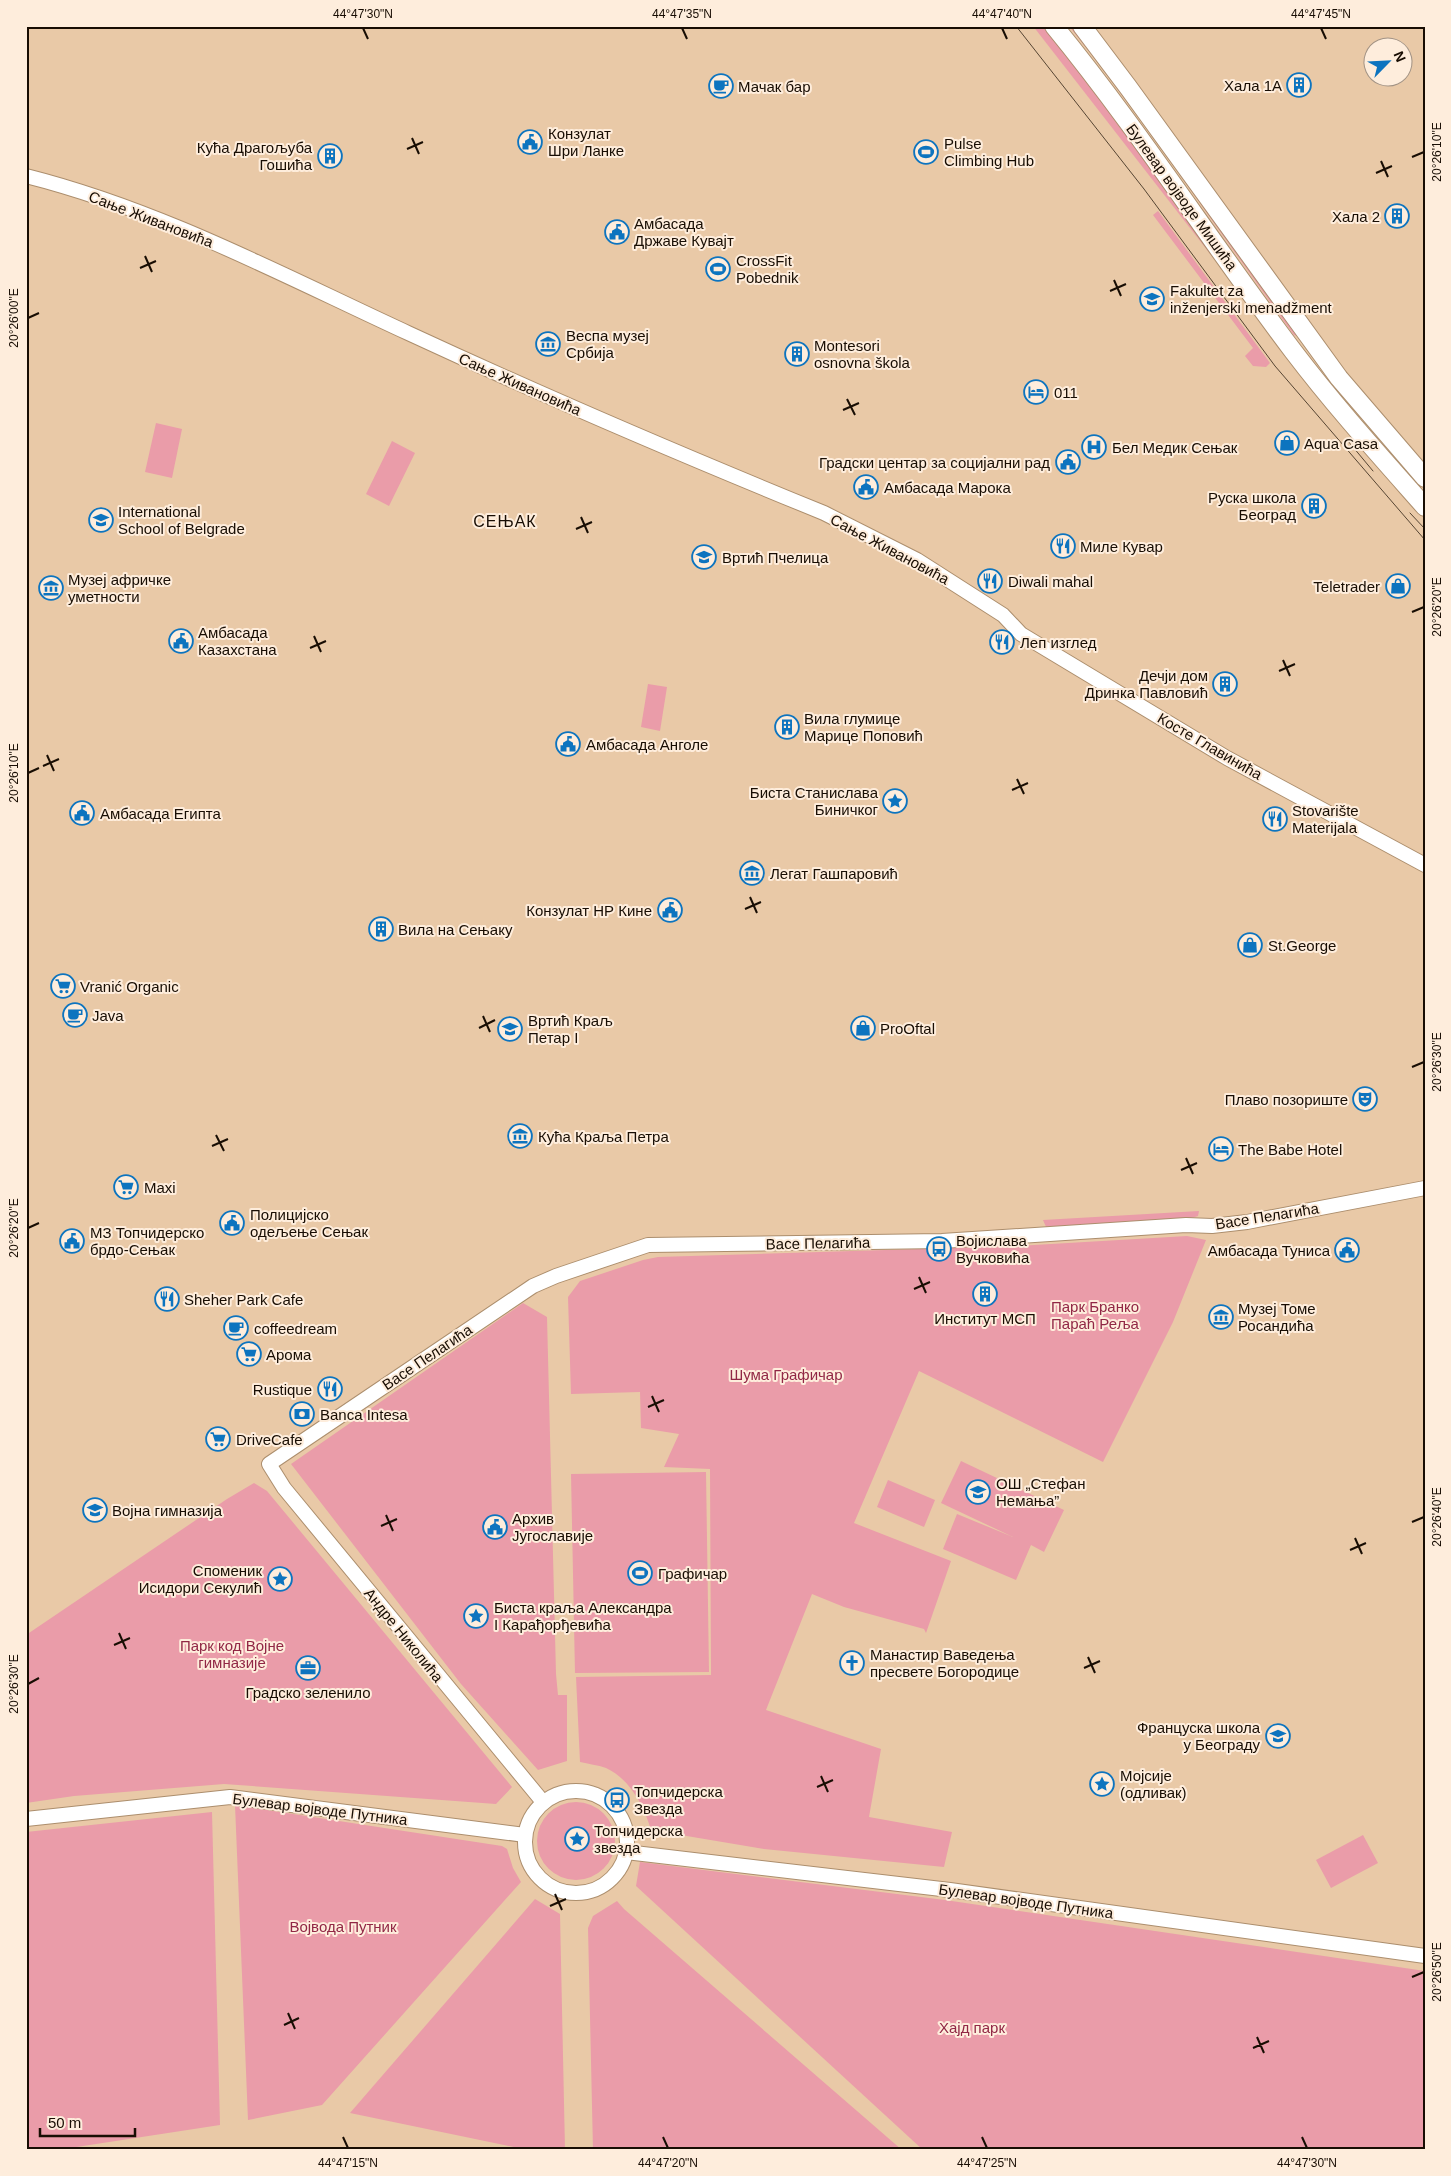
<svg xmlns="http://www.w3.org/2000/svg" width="1451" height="2176" font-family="Helvetica,sans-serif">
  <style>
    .green { fill: #ea9ca9 }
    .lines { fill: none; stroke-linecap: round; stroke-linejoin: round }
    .minor-casing { stroke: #ac8e6d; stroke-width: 16 }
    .major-casing { stroke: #ac8e6d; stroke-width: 20 }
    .minor { stroke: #fff; stroke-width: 14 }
    .major { stroke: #fff; stroke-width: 18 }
    .tram { stroke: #564533; stroke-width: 1 }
    .ticks { fill: none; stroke: #180d03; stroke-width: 2 }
    .labels { text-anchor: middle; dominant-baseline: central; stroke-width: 4; stroke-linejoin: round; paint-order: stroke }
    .poi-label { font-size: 15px; fill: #180d03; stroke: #feeddc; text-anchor: start }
    .street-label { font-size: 15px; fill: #180d03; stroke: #feeddc }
    .park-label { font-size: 15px; fill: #912745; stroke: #feeddc }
    .neighbourhood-label { font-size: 16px; letter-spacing: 1px; fill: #180d03; stroke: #feeddc }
    .neatline { fill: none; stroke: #180d03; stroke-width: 2 }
    .ticks-label { font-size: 12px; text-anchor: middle; fill: #180d03 }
  </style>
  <rect width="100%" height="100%" fill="#e9c9a7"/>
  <g class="green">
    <path d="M1033,26h12l46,58 186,256z"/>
    <path d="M1069,26h6l222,310 -3,-1c-75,-103 -146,-209 -225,-309z"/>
    <path d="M1158,211l112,152 -4,4 -13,-1 -8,-10 8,-8 -100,-133z"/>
    <path d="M156,423l26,6 -10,49 -27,-6z"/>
    <path d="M392,441l23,12 -26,53 -23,-12z"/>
    <path d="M648,684l19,3 -7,44 -19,-4z"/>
    <path d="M1199,1211l-1,5 -16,5 -135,8 -4,-9z"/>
    <path d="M1187,1236l19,4 -33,82 -70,140 -184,-91 -65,152 97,38 -25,72 -2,-4 -80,-22 -32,-13 -46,116 115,39 -12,68 83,15 -8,35 -180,-18 -113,-19c-7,-24 -21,-51 -45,-62 -8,-3 -18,-4 -26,-6l-4,-85 135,-2 -1,-206 -46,-2 15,-33 -38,-6 -1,-36 -69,2 -3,-97 12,-16 63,-21 15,-3 359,-11z"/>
    <path d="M523,1303l24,14 9,357 2,21h9v66l-29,9 -77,-86 -170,-220z"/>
    <path d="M961,1461l103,49 -20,42 -13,-7 -15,35 -73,-31 14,-35 56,23 -72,-34z"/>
    <path d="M706,1472l3,200 -134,1 -4,-199z"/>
    <path d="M888,1480l47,20 -11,27 -47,-20z"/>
    <path d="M254,1483l13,8 245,296 -16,17 -272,-20 -150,12 -48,7v-168l201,-136z"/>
    <circle cx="576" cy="1841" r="39"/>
    <path d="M235,1805l267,41 5,3 6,19 8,14 -199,223 -74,15z"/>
    <path d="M212,1812l8,313 -163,25h-31v-318z"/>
    <path d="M1363,1835l15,28 -47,25 -15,-28z"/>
    <path d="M640,1862l305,38 480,71v179h-502l-287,-264z"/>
    <path d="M535,1899l25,15 5,236h-37l-178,-37z"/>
    <path d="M617,1901l7,8 278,241h-309l-5,-222 5,-12z"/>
  </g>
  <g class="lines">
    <g class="minor-casing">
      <g id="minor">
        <path d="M26,176c135,34 258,100 382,157 138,64 276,123 416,180l93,47 86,55 18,19 206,124 198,107"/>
        <circle cx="576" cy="1842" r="51"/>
        <path d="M543,1802l-259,-314 -15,-24 264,-178 23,-10 92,-31 294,-4 244,-16 26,1 35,-4 178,-34"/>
        <path d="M26,1819l204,-22 295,38"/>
        <path d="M626,1852l324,38 475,66"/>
      </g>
    </g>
    <g class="major-casing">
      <g id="major">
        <path d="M1054,26c85,104 158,218 239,325 41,54 87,105 132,156"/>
        <path d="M1082,26l46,61 211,291 86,100"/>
      </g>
    </g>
    <use href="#minor" class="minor"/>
    <use href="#major" class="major"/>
    <g class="tram">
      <path d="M1016,26l128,163 131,177 150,174"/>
      <path d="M1348,441l25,30"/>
      <path d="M1410,513l15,16"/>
    </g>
  </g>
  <path class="ticks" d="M363,28l5,11M682,28l5,11M1002,28l5,11M1321,28l5,11M412,138l7,16M407,149l16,-7M1412,157l12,-5M1381,161l7,16M1376,173l16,-7M145,256l7,16M140,268l16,-7M1114,280l7,16M1110,291l16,-7M28,318l11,-5M847,399l8,16M843,410l16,-7M581,517l7,16M576,529l16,-7M1412,612l12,-5M314,636l7,16M310,648l16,-7M1283,660l7,16M1279,671l16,-7M47,755l7,16M43,766l16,-7M28,773l11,-5M1017,779l7,15M1012,790l16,-7M750,897l7,16M745,909l16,-7M483,1016l7,16M479,1028l16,-8M1412,1067l12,-5M216,1135l8,16M212,1146l16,-7M1186,1158l7,16M1181,1170l16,-7M28,1228l11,-5M919,1277l7,16M914,1289l16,-7M652,1396l7,16M648,1407l16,-7M386,1515l7,16M1412,1522l12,-5M381,1526l16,-7M1355,1538l7,16M1350,1550l16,-7M119,1633l7,16M114,1645l16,-7M1088,1657l7,16M1084,1668l16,-7M28,1684l11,-6M821,1776l7,16M817,1787l16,-7M555,1894l7,16M550,1906l16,-7M1412,1977l12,-5M288,2013l7,16M284,2025l15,-7M1257,2037l7,16M1253,2048l16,-7M343,2137l5,11M663,2137l5,11M982,2137l5,11M1302,2137l5,11"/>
  <defs>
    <g id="building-ring" transform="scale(1.25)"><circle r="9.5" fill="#feeddc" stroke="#0d74bf" stroke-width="1.5"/><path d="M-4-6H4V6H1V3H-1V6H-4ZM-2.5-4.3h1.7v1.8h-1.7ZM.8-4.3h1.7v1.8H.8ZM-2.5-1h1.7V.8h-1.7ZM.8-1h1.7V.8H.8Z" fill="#0d74bf"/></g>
    <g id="cafe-ring" transform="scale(1.25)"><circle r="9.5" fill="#feeddc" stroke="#0d74bf" stroke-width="1.5"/><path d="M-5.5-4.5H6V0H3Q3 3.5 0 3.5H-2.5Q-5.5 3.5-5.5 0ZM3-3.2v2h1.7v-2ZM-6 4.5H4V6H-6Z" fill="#0d74bf"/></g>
    <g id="civic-ring" transform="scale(1.25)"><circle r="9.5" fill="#feeddc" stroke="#0d74bf" stroke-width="1.5"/><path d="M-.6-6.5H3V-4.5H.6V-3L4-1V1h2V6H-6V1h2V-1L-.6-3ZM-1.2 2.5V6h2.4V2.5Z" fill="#0d74bf"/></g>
    <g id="stadium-ring" transform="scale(1.25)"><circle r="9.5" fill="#feeddc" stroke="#0d74bf" stroke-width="1.5"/><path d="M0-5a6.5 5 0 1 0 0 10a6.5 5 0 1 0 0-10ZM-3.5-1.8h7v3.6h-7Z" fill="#0d74bf"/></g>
    <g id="university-ring" transform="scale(1.25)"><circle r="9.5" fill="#feeddc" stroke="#0d74bf" stroke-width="1.5"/><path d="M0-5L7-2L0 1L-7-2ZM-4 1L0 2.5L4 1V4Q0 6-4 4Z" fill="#0d74bf"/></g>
    <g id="museum-ring" transform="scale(1.25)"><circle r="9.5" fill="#feeddc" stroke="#0d74bf" stroke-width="1.5"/><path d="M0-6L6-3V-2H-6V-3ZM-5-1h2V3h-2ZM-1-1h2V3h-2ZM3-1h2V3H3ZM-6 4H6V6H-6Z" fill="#0d74bf"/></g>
    <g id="hotel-ring" transform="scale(1.25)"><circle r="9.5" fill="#feeddc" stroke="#0d74bf" stroke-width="1.5"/><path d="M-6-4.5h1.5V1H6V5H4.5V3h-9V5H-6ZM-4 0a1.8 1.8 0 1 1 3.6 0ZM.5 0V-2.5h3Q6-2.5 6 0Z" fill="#0d74bf"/></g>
    <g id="shop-ring" transform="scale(1.25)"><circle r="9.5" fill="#feeddc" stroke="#0d74bf" stroke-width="1.5"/><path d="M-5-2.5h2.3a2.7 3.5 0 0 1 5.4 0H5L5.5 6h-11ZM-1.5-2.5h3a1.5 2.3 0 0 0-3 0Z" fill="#0d74bf"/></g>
    <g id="hospital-ring" transform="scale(1.25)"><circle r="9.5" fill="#feeddc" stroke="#0d74bf" stroke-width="1.5"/><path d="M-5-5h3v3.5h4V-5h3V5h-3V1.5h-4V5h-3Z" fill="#0d74bf"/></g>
    <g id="school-ring" transform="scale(1.25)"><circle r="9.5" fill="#feeddc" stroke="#0d74bf" stroke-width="1.5"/><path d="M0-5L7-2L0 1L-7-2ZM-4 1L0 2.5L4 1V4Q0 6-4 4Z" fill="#0d74bf"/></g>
    <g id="restaurant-ring" transform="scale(1.25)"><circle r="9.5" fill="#feeddc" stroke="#0d74bf" stroke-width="1.5"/><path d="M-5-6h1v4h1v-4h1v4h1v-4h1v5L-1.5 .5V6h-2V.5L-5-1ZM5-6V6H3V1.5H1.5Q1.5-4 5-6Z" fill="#0d74bf"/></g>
    <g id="sight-ring" transform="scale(1.25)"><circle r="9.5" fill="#feeddc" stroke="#0d74bf" stroke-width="1.5"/><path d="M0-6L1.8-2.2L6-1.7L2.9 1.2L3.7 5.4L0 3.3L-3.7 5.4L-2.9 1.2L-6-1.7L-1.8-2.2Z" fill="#0d74bf"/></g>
    <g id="supermarket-ring" transform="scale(1.25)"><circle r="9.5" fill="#feeddc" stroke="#0d74bf" stroke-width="1.5"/><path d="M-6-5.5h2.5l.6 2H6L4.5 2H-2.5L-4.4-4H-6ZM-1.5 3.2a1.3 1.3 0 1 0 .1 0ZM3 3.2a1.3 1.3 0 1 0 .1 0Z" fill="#0d74bf"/></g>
    <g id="theatre-ring" transform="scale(1.25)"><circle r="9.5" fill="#feeddc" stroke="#0d74bf" stroke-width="1.5"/><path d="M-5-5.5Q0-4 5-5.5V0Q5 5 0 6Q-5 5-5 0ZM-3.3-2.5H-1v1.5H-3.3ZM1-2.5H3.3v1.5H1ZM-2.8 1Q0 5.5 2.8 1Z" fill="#0d74bf"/></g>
    <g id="bus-ring" transform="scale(1.25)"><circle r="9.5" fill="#feeddc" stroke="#0d74bf" stroke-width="1.5"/><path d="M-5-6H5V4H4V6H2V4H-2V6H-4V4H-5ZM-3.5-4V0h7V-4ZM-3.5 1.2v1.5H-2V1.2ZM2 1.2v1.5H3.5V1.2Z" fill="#0d74bf"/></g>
    <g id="bank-ring" transform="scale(1.25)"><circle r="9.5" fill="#feeddc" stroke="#0d74bf" stroke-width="1.5"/><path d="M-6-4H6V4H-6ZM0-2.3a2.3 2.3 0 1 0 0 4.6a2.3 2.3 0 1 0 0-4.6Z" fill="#0d74bf"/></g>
    <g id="church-ring" transform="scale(1.25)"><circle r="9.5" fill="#feeddc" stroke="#0d74bf" stroke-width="1.5"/><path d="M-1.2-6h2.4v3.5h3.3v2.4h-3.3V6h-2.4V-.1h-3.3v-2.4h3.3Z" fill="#0d74bf"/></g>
    <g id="office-ring" transform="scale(1.25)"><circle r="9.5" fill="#feeddc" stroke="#0d74bf" stroke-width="1.5"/><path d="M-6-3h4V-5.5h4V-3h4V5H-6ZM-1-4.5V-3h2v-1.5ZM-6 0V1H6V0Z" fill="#0d74bf"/></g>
  </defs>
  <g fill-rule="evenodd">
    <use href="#building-ring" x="1299" y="85"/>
    <use href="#cafe-ring" x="721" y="86"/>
    <use href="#civic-ring" x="530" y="142"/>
    <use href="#stadium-ring" x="926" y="152"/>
    <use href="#building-ring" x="330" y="156"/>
    <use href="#building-ring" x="1397" y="216"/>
    <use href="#civic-ring" x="617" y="232"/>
    <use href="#stadium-ring" x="718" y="269"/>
    <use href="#university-ring" x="1152" y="299"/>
    <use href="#museum-ring" x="548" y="344"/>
    <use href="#building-ring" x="797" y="354"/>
    <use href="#hotel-ring" x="1036" y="392"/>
    <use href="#shop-ring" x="1287" y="443"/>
    <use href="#hospital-ring" x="1094" y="447"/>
    <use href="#civic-ring" x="1068" y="462"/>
    <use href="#civic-ring" x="866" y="487"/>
    <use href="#building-ring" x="1314" y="506"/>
    <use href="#school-ring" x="101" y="520"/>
    <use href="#restaurant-ring" x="1063" y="546"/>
    <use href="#school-ring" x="704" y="557"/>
    <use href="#restaurant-ring" x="990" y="581"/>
    <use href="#shop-ring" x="1398" y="586"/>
    <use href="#museum-ring" x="51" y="588"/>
    <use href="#civic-ring" x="181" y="641"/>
    <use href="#restaurant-ring" x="1002" y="642"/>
    <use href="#building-ring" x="1225" y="684"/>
    <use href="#building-ring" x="787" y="727"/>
    <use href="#civic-ring" x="568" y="744"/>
    <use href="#sight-ring" x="895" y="801"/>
    <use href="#civic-ring" x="82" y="813"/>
    <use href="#restaurant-ring" x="1275" y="819"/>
    <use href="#museum-ring" x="752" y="873"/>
    <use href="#civic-ring" x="670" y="910"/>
    <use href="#building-ring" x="381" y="929"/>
    <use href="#shop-ring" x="1250" y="945"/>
    <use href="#supermarket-ring" x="63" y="986"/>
    <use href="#cafe-ring" x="75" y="1015"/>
    <use href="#shop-ring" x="863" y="1028"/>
    <use href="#school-ring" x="510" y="1029"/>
    <use href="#theatre-ring" x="1365" y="1099"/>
    <use href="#museum-ring" x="520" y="1136"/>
    <use href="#hotel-ring" x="1221" y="1149"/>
    <use href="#supermarket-ring" x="126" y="1187"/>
    <use href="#civic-ring" x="232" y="1223"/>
    <use href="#civic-ring" x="72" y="1241"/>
    <use href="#bus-ring" x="939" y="1249"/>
    <use href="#civic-ring" x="1347" y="1250"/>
    <use href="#building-ring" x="985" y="1294"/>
    <use href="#restaurant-ring" x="167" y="1299"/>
    <use href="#museum-ring" x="1221" y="1317"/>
    <use href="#cafe-ring" x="236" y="1328"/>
    <use href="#supermarket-ring" x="249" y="1354"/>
    <use href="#restaurant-ring" x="330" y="1389"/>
    <use href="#bank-ring" x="302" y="1414"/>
    <use href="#supermarket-ring" x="218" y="1439"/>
    <use href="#school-ring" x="978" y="1492"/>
    <use href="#school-ring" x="95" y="1510"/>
    <use href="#civic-ring" x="495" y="1527"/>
    <use href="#stadium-ring" x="640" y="1573"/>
    <use href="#sight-ring" x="280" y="1579"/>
    <use href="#sight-ring" x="476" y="1616"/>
    <use href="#church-ring" x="852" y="1663"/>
    <use href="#office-ring" x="308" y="1668"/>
    <use href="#school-ring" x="1278" y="1736"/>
    <use href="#sight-ring" x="1102" y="1784"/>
    <use href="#bus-ring" x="617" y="1800"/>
    <use href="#sight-ring" x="577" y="1839"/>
  </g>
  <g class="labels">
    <g class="poi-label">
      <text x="1282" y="85" text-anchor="end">Хала 1А</text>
      <text x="738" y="86">Мачак бар</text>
      <text x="548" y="133">Конзулат<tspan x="548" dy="17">Шри Ланке</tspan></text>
      <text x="944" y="143">Pulse<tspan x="944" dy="17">Climbing Hub</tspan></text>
      <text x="312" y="147" text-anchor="end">Кућа Драгољуба<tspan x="312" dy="17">Гошића</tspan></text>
      <text x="1380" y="216" text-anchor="end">Хала 2</text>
      <text x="634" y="223">Амбасада<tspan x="634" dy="17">Државе Кувајт</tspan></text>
      <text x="736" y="260">CrossFit<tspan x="736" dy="17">Pobednik</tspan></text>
      <text x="1170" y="290">Fakultet za<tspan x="1170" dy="17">inženjerski menadžment</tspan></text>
      <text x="566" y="335">Веспа музеј<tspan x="566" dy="17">Србија</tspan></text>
      <text x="814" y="345">Montesori<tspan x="814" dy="17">osnovna škola</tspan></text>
      <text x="1054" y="392">011</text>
      <text x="1304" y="443">Aqua Casa</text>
      <text x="1112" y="447">Бел Медик Сењак</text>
      <text x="1050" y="462" text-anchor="end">Градски центар за социјални рад</text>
      <text x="884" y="487">Амбасада Марока</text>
      <text x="1296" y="497" text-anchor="end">Руска школа<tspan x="1296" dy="17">Београд</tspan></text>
      <text x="118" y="511">International<tspan x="118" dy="17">School of Belgrade</tspan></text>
      <text x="1080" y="546">Миле Кувар</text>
      <text x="722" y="557">Вртић Пчелица</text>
      <text x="68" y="579">Музеј афричке<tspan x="68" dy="17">уметности</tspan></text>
      <text x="1008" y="581">Diwali mahal</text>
      <text x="1380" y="586" text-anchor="end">Teletrader</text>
      <text x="198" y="632">Амбасада<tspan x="198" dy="17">Казахстана</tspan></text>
      <text x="1020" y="642">Леп изглед</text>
      <text x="1208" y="675" text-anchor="end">Дечји дом<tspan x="1208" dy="17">Дринка Павловић</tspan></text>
      <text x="804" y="718">Вила глумице<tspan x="804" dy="17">Марице Поповић</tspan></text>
      <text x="586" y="744">Амбасада Анголе</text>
      <text x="878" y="792" text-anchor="end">Биста Станислава<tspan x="878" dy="17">Биничког</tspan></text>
      <text x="1292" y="810">Stovarište<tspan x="1292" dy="17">Materijala</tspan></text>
      <text x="100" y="813">Амбасада Египта</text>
      <text x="770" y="873">Легат Гашпаровић</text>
      <text x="652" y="910" text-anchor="end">Конзулат НР Кине</text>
      <text x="398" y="929">Вила на Сењаку</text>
      <text x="1268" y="945">St.George</text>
      <text x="80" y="986">Vranić Organic</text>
      <text x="92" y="1015">Java</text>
      <text x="528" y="1020">Вртић Краљ<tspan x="528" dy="17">Петар I</tspan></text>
      <text x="880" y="1028">ProOftal</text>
      <text x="1348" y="1099" text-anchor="end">Плаво позориште</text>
      <text x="538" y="1136">Кућа Краља Петра</text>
      <text x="1238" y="1149">The Babe Hotel</text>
      <text x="144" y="1187">Maxi</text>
      <text x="250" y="1214">Полицијско<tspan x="250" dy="17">одељење Сењак</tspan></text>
      <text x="90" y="1232">МЗ Топчидерско<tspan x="90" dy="17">брдо-Сењак</tspan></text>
      <text x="956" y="1240">Војислава<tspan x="956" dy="17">Вучковића</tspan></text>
      <text x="1330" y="1250" text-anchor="end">Амбасада Туниса</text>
      <text x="184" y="1299">Sheher Park Cafe</text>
      <text x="1238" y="1308">Музеј Томе<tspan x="1238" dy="17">Росандића</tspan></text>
      <text x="985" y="1318" text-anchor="middle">Институт МСП</text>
      <text x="254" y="1328">coffeedream</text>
      <text x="266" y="1354">Арома</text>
      <text x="312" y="1389" text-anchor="end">Rustique</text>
      <text x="320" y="1414">Banca Intesa</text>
      <text x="236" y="1439">DriveCafe</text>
      <text x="996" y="1483">ОШ „Стефан<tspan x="996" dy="17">Немања”</tspan></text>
      <text x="112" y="1510">Војна гимназија</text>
      <text x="512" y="1518">Архив<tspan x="512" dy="17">Југославије</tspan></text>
      <text x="262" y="1570" text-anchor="end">Споменик<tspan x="262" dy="17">Исидори Секулић</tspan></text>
      <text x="658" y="1573">Графичар</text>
      <text x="494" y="1607">Биста краља Александра<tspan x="494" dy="17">I Карађорђевића</tspan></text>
      <text x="870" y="1654">Манастир Ваведења<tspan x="870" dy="17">пресвете Богородице</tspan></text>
      <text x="308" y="1692" text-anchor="middle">Градско зеленило</text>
      <text x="1260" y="1727" text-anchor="end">Француска школа<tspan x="1260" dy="17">у Београду</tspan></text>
      <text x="1120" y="1775">Мојсије<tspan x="1120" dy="17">(одливак)</tspan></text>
      <text x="634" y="1791">Топчидерска<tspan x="634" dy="17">Звезда</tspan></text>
      <text x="594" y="1830">Топчидерска<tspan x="594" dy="17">звезда</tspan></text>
    </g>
    <g class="street-label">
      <text transform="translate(1182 197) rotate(54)">Булевар војводе Мишића</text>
      <text transform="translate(151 219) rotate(21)">Сање Живановића</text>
      <text transform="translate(520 384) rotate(24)">Сање Живановића</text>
      <text transform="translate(890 549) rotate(28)">Сање Живановића</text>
      <text transform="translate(1210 746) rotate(30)">Косте Главинића</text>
      <text transform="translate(1267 1216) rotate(-9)">Васе Пелагића</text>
      <text transform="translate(818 1243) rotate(-1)">Васе Пелагића</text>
      <text transform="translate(427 1357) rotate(-34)">Васе Пелагића</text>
      <text transform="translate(404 1635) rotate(51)">Андре Николића</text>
      <text transform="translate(320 1809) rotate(7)">Булевар војводе Путника</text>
      <text transform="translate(1026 1901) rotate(8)">Булевар војводе Путника</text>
    </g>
    <g class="park-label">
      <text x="1095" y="1306">Парк Бранко<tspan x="1095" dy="17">Параћ Реља</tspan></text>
      <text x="786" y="1374">Шума Графичар</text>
      <text x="232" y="1645">Парк код Војне<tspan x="232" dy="17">гимназије</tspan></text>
      <text x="343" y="1926">Војвода Путник</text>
      <text x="972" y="2027">Хајд парк</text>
    </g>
    <g class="neighbourhood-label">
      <text x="505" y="521">СЕЊАК</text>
    </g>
  </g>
  <rect width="1451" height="2176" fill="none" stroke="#feeddc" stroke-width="55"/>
  <g transform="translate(1388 62) rotate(66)"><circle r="24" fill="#feeddc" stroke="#a29385"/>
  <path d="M0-4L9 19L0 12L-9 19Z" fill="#0d74bf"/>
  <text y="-8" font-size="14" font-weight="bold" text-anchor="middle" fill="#180d03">N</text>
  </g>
  <path d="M40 2128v8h95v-8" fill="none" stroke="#180d03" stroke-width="2.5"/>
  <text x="48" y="2128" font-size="15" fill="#180d03" stroke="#feeddc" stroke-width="4" paint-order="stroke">50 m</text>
  <rect x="28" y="28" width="1396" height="2120" class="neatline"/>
  <g class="ticks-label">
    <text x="363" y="18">44°47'30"N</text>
    <text x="682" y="18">44°47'35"N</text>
    <text x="1002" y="18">44°47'40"N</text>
    <text x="1321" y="18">44°47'45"N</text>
    <text transform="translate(1437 152) rotate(-90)" y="4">20°26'10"E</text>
    <text transform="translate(14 318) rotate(-90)" y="4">20°26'00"E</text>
    <text transform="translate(1437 607) rotate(-90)" y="4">20°26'20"E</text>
    <text transform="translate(14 773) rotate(-90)" y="4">20°26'10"E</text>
    <text transform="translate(1437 1062) rotate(-90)" y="4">20°26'30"E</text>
    <text transform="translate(14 1228) rotate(-90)" y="4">20°26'20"E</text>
    <text transform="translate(1437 1517) rotate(-90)" y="4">20°26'40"E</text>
    <text transform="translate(14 1684) rotate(-90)" y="4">20°26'30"E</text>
    <text transform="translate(1437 1972) rotate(-90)" y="4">20°26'50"E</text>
    <text x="348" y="2167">44°47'15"N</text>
    <text x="668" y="2167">44°47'20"N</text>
    <text x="987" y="2167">44°47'25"N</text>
    <text x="1307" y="2167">44°47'30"N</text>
  </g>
</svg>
